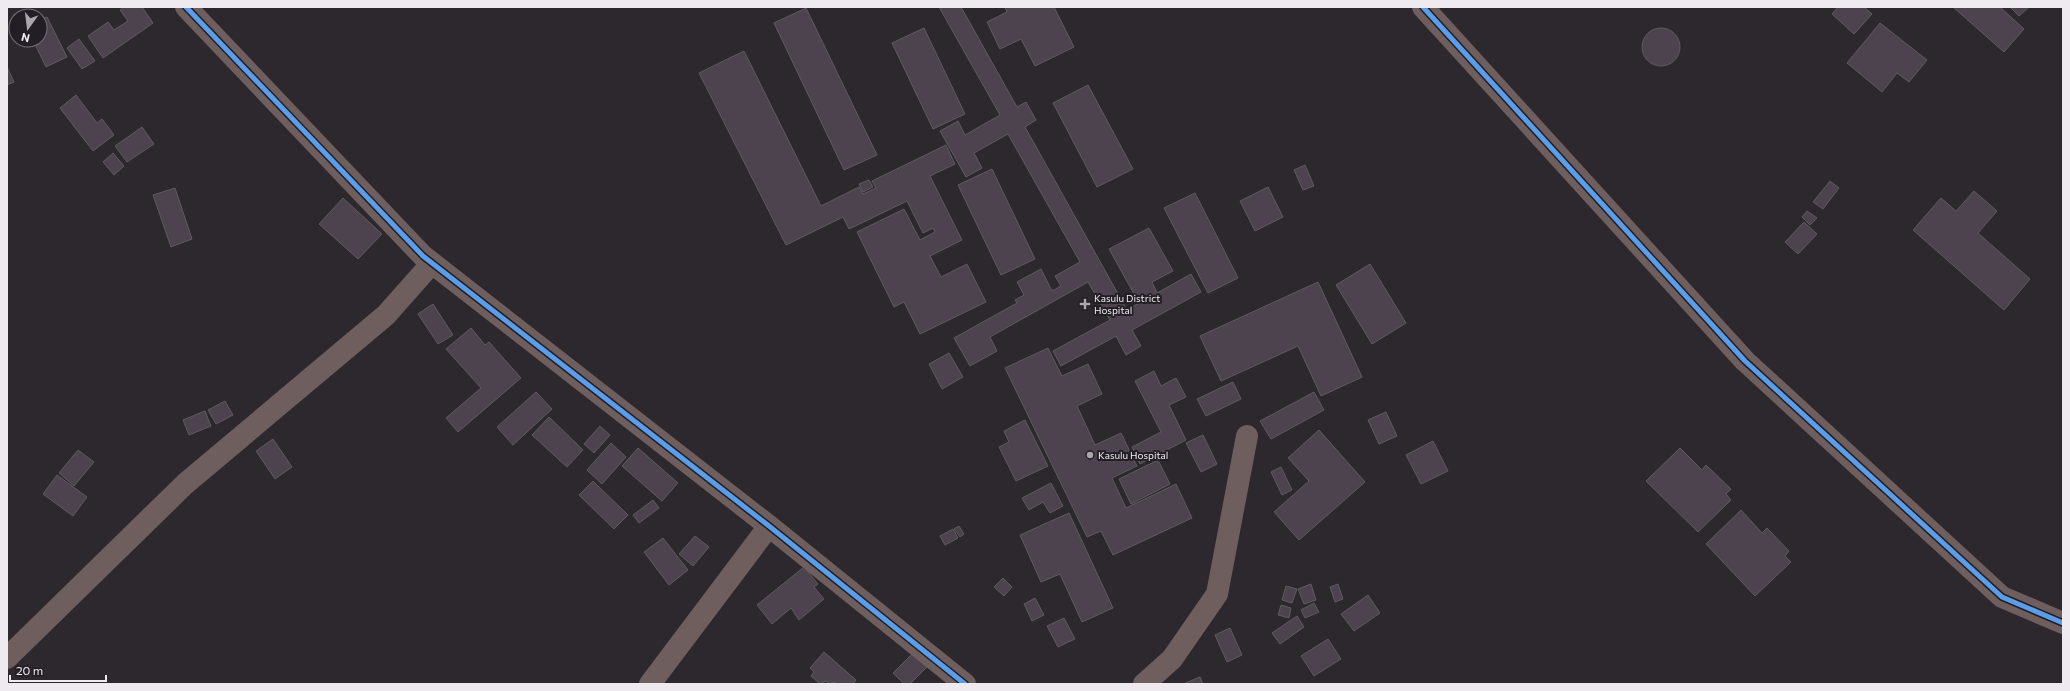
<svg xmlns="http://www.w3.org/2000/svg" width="2070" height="691" font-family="Commissioner,sans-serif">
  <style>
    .building { fill: #4d434f; stroke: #5e5b5f }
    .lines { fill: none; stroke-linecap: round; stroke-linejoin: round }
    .minor { stroke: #6e5f5e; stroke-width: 22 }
    .cycleway-casing { stroke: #231d25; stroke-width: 8 }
    .cycleway { stroke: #5a9eea; stroke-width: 5 }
    .poi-dot { fill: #aba6ac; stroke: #231d25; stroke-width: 1.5 }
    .labels { text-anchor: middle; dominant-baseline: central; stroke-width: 4; stroke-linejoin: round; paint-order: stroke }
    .poi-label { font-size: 10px; fill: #efeaf0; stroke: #231d25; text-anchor: start }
  </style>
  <rect width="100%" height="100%" fill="#2c282d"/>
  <g class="building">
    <path d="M124,7h18l11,16 -50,35 -15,-22 20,-14 6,8 14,-9 -8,-11z"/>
    <path d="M939,7h22l56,100 9,-5 10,18 -11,7 102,183 12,-7 -30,-54 40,-21 24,43 -21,11 5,11 34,-19 10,18 -69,38 9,16 -15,9 -10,-19 -55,30 -8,-15 57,-31 -22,-38 -98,55 7,14 -27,15 -16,-28 63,-35 -2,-3 9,-5 -7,-13 24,-13 11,22 9,-5 -6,-10 25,-14 -72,-128 -34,19 8,15 -16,9 -26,-46 18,-10 7,14 35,-20z"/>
    <path d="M1005,7h49l20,40 -39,19 -14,-27 -21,10 -13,-27 20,-10z"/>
    <path d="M1838,7h26l8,7 -18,20 -22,-20z"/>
    <path d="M1953,7h47l24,22 -20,23z"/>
    <path d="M2010,7h19l-10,9z"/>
    <path d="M806,8l71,147 -33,15 -70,-147z"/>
    <path d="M47,17l20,40 -21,10 -13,-27h7v-20z"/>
    <path d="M1880,23l47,37 -18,22 -12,-9 -15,19 -35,-29z"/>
    <circle cx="1661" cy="47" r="19"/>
    <path d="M924,28l41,86 -32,15 -41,-86z"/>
    <path d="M79,39l16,22 -13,8 -15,-21z"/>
    <path d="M744,51l77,155 38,-19 4,7 13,-6 -4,-7 74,-36 9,19 -25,12 32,64 -32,16 11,21 26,-13 19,38 -66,32 -16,-32 -10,5 -37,-75 47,-23 16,31 15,-8 -2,-4 -10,5 -16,-32 -58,28 -6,-12 -57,28 -87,-172z"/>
    <path d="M7,67l7,15 -7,3z"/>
    <path d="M1088,85l45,84 -36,18 -44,-84z"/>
    <path d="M76,95l21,28 5,-4 12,16 -21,16 -33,-43z"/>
    <path d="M142,127l12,17 -27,18 -12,-16z"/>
    <path d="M113,153l11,13 -10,9 -11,-13z"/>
    <path d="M1305,165l9,21 -11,4 -9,-20z"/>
    <path d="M992,169l43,90 -34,16 -43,-90z"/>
    <path d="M869,180l4,7 -10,5 -4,-8z"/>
    <path d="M1830,181l9,7 -16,21 -10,-7z"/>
    <path d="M1268,187l15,30 -28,14 -15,-30z"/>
    <path d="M175,188l17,51 -21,8 -18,-52z"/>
    <path d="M1974,191l23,20 -19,22 52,46 -26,31 -91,-80 28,-32 15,13z"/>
    <path d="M1195,193l43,85 -30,15 -44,-85z"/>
    <path d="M343,198l39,36 -24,25 -39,-35z"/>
    <path d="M1807,211l10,7 -7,7 -8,-8z"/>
    <path d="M1804,222l13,12 -19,20 -13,-12z"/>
    <path d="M1370,264l36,59 -34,21 -36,-59z"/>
    <path d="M1318,282l44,95 -41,19 -23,-50 -77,35 -21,-45z"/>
    <path d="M433,304l20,31 -15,9 -20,-30z"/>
    <path d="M471,328l14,17 4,-3 32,36 -63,54 -12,-14 35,-30 -35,-39z"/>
    <path d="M1048,348l14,28 26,-12 14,30 -25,12 18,39 26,-12 16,33 -25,12 14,30 50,-24 16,34 -79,37 -12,-24 -14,6 -82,-169z"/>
    <path d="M949,353l14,24 -21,12 -13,-25z"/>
    <path d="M1154,371l7,15 15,-8 10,19 -17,8 17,35 -46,24 -8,-17 29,-15 -26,-51z"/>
    <path d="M1233,382l8,17 -35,17 -9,-17z"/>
    <path d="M536,392l16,17 -39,36 -16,-18z"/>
    <path d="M1314,392l10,18 -53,29 -11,-18z"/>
    <path d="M225,401l8,14 -17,9 -8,-14z"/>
    <path d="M205,411l6,15 -22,9 -6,-15z"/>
    <path d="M1386,412l11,24 -18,8 -11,-24z"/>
    <path d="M549,417l34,33 -16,17 -35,-32z"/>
    <path d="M1025,420l23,46 -32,15 -17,-34 10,-5 -5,-11z"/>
    <path d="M600,426l10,9 -16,18 -10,-9z"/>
    <path d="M1319,430l46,52 -66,58 -25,-28 35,-31 -21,-23z"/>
    <path d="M1203,435l14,29 -16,8 -15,-29z"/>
    <path d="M273,439l19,28 -17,12 -19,-28z"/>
    <path d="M1433,441l15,30 -27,13 -15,-29z"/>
    <path d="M611,443l15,14 -24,27 -15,-14z"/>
    <path d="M638,448l40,35 -16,18 -40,-35z"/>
    <path d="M1680,448l22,22 4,-5 25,24 -5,5 5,6 -33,32 -52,-51z"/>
    <path d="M78,450l16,12 -20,24 -15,-13z"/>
    <path d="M1158,460l12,24 -39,20 -12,-25z"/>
    <path d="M1281,467l11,23 -10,5 -11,-23z"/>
    <path d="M57,475l30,22 -14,19 -30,-22z"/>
    <path d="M593,481l35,34 -14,14 -35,-34z"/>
    <path d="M1051,483l12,23 -13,7 -7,-11 -14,8 -7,-12z"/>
    <path d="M653,500l6,8 -20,15 -6,-8z"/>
    <path d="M1741,510l21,23 5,-5 22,23 -4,5 6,6 -36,34 -49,-52z"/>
    <path d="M1069,513l44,95 -31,14 -22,-48 -19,8 -21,-47z"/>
    <path d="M959,526l5,8 -4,3 -6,-8z"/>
    <path d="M953,529l5,9 -13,7 -5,-9z"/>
    <path d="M695,536l14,11 -16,19 -14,-12z"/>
    <path d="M663,538l25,32 -19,15 -25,-33z"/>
    <path d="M804,567l14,17 -4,3 10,12 -25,21 -8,-12 -19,16 -15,-19z"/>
    <path d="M1003,578l9,9 -8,9 -10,-9z"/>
    <path d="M1311,584l5,16 -12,4 -6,-15z"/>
    <path d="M1338,584l5,15 -8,3 -5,-15z"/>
    <path d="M1286,586l11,3 -5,14 -10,-3z"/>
    <path d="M1368,595l12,18 -26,18 -13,-17z"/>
    <path d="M1035,598l9,17 -12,6 -8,-17z"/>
    <path d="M1314,603l5,9 -14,6 -4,-8z"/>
    <path d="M1281,605l10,3 -2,10 -11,-3z"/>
    <path d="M1297,616l7,11 -24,17 -8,-11z"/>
    <path d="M1064,618l11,21 -17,8 -11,-21z"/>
    <path d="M1230,628l12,27 -15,7 -12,-27z"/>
    <path d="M1328,639l13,20 -27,17 -13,-20z"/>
    <path d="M824,652l32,28 -3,4h-16l-2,-2 -6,2 -3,-3 -6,3 -9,-8 3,-4 -4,-4z"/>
    <path d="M914,652l15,13 -19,19h-6l-11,-11z"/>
    <path d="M1200,677l3,7h-20z"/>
  </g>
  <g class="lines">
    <g class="minor">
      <path d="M186,7l237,249 346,270 196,158"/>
      <path d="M1423,7l322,354 257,236 61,26"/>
      <path d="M7,658l178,-174 201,-169 46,-52"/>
      <path d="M650,684l119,-158"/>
      <path d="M1144,684l28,-25 45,-65 30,-158"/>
    </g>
    <g class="cycleway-casing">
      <g id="cycleway">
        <path d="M186,7l237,249 346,270 196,158"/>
        <path d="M1423,7l322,354 257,236 61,26"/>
      </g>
    </g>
    <use href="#cycleway" class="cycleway"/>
  </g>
  <g class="poi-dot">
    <path d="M1083 298h4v4h4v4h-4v4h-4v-4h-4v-4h4z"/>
    <circle cx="1090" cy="455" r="4"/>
  </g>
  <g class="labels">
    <g class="poi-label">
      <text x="1094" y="298">Kasulu District<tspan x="1094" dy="12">Hospital</tspan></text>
      <text x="1098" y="455">Kasulu Hospital</text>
    </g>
  </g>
  <rect width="2070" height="691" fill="none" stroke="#efeaf0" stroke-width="16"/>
  <g transform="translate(28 28) rotate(194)"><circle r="19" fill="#231d25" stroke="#756f76"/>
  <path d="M0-3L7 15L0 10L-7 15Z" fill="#aba6ac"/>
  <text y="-6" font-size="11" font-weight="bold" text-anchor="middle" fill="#efeaf0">N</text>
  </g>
  <path d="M10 675v6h96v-6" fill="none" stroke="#efeaf0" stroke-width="2"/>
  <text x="16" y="675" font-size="12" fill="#efeaf0" stroke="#231d25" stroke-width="3" paint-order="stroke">20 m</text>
</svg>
